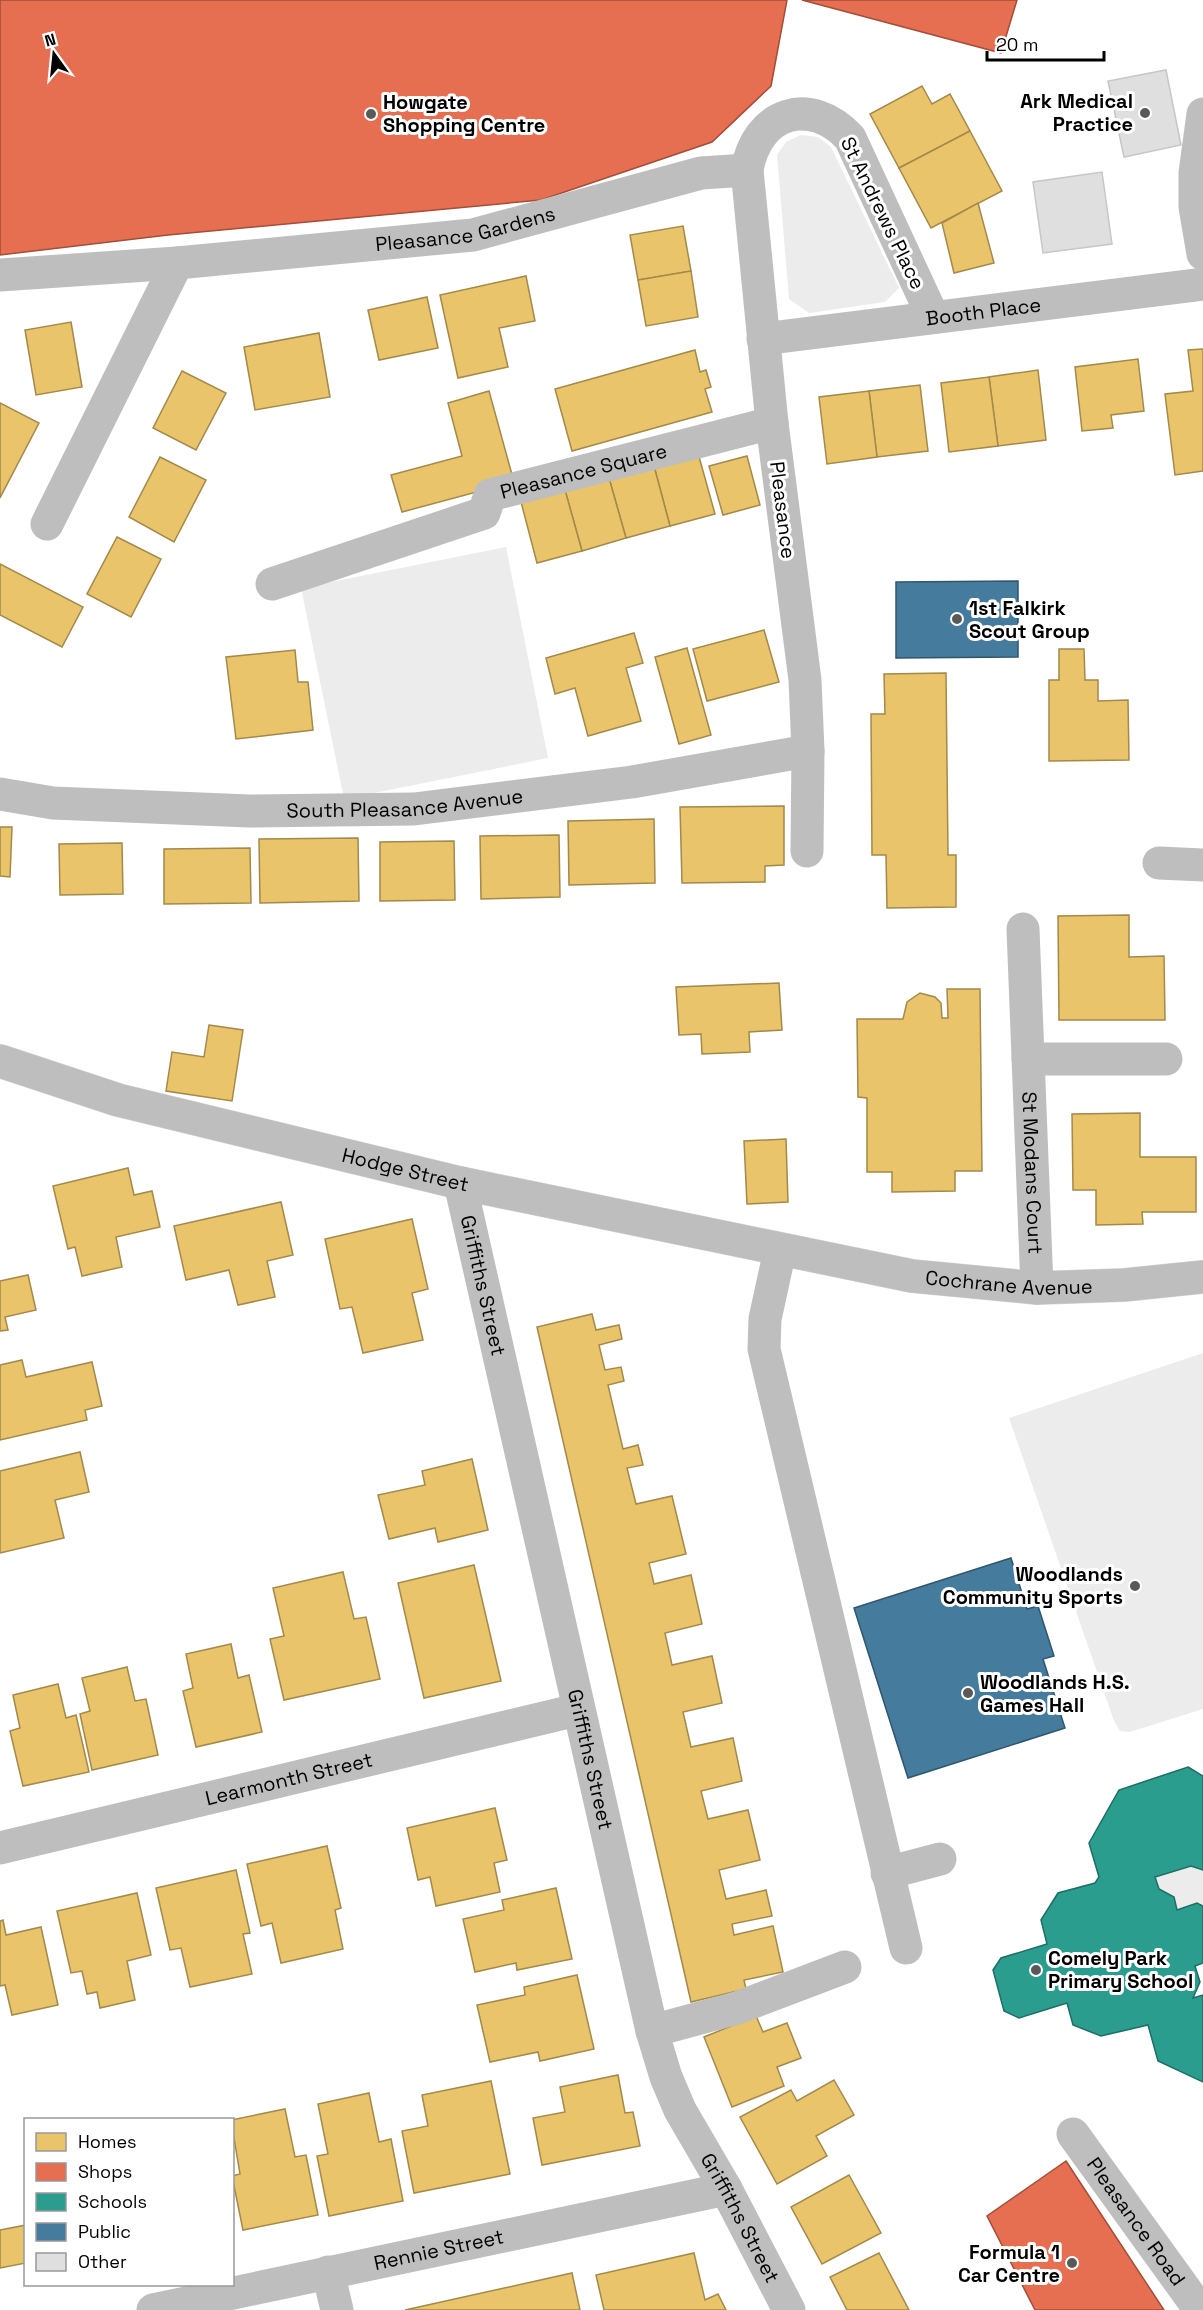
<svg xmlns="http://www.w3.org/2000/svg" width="1203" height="2310" font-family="'Space Grotesk',sans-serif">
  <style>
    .green { fill: #ececec }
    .homes { fill: #e9c46a; stroke: #a3894a; stroke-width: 1.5 }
    .shops { fill: #e76f51; stroke: #a24e39; stroke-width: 1.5 }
    .schools { fill: #2a9d8f; stroke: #1d6e64; stroke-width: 1.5 }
    .public { fill: #457b9d; stroke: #30566e; stroke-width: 1.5 }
    .building { fill: #dfdfdf; stroke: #c7c7c7; stroke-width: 1.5 }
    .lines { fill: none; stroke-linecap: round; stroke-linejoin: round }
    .major-casing { stroke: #dbdbdb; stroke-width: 34 }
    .minor { stroke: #bebebe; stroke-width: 33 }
    .major { stroke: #bebebe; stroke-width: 33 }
    .poi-dot { fill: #595959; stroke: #fff; stroke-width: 2 }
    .labels { text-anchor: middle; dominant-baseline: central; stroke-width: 6; stroke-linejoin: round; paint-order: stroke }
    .poi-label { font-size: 20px; font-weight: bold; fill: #000; stroke: #fff; text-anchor: start }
    .street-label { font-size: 20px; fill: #000; stroke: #fff }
  </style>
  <rect width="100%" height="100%" fill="#fff"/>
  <g class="green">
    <path d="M801,135l17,2 13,10 68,141 -14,14 -76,11 -20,-14 -12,-144 9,-13z"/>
    <path d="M506,547l42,211 -204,41 -43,-211z"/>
    <path d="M1203,1353v356l-73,23 -10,-1 -6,-10 -105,-303z"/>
    <path d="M1191,1866l12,4v36l-6,-3 -20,7 -3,-13 -15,-8 -4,-12z"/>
  </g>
  <g class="homes">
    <path d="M922,86l10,18 18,-10 20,37 -71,37 -29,-54z"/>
    <path d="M970,131l32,60 -71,37 -32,-60z"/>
    <path d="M978,203l16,60 -40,10 -12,-50z"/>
    <path d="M683,226l8,45 -53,9 -8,-45z"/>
    <path d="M691,271l7,46 -52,9 -8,-46z"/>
    <path d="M526,276l9,45 -36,7 9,39 -50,11 -18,-83z"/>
    <path d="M427,297l11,51 -59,12 -11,-50z"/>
    <path d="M71,322l11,65 -46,8 -11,-65z"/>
    <path d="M319,333l11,64 -75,13 -11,-63z"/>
    <path d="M1203,349v122l-28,4 -10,-81 28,-3 -5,-41z"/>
    <path d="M695,350l5,22 6,-2 5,17 -6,2 7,23 -140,39 -17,-62z"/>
    <path d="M1138,359l6,52 -33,4 2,13 -31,3 -7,-64z"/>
    <path d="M1038,370l8,70 -48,6 -9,-69z"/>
    <path d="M182,371l44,22 -30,57 -43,-22z"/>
    <path d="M989,377l9,69 -49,6 -8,-69z"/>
    <path d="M920,385l8,66 -51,6 -8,-66z"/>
    <path d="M489,391l25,91 -112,30 -11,-37 71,-19 -14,-53z"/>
    <path d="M869,391l8,66 -50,7 -8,-67z"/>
    <path d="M0,403l39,20 -39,75z"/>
    <path d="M698,453l17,61 -45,12 -16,-60z"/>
    <path d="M747,456l13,49 -37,10 -14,-49z"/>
    <path d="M160,457l46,23 -32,62 -45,-25z"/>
    <path d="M654,466l16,60 -44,12 -17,-60z"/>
    <path d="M609,478l17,60 -44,13 -17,-61z"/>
    <path d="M565,490l17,61 -45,12 -16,-61z"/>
    <path d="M117,537l44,22 -30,58 -44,-23z"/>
    <path d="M0,564l83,43 -21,40 -62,-32z"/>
    <path d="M764,630l15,52 -72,19 -14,-52z"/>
    <path d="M634,633l9,30 -17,5 15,53 -53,15 -13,-48 -20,6 -9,-36z"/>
    <path d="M687,648l24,87 -32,9 -24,-87z"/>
    <path d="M1059,649h25l1,31h13v21l30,-1 1,60 -80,1v-81h10z"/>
    <path d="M295,650l3,32h10l5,48 -77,9 -10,-82z"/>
    <path d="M946,673l2,182h8v52l-69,1 -1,-53h-14l-1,-141h14l-1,-40z"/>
    <path d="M784,806v59l-19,1v16l-83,1 -2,-76z"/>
    <path d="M654,819l1,64 -86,2 -1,-64z"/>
    <path d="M0,827h12l-2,50 -10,-1z"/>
    <path d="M559,835l1,62 -79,2 -1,-63z"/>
    <path d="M358,838l1,63 -99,2 -1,-64z"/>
    <path d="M454,841l1,59 -75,1v-59z"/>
    <path d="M122,843l1,51 -63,1 -1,-51z"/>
    <path d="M250,848l1,55 -87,1v-55z"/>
    <path d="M1129,915v42l35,-1 1,64h-106l-1,-104z"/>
    <path d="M779,983l3,47 -33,2 1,20 -48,2 -1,-20 -22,1 -3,-48z"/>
    <path d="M947,989h33l2,182h-27v20l-63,1v-20h-25v-74l-9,-1 -1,-78h46l4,-17 13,-9 15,4 6,6 1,15h6z"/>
    <path d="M209,1025l34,5 -11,71 -66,-10 6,-39 32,5z"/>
    <path d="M1140,1113v44h56v55h-54l1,12 -47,1v-35h-23l-1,-76z"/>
    <path d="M786,1139l2,63 -41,2 -3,-63z"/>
    <path d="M128,1168l6,27 18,-4 8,36 -44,10 6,30 -40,9 -7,-29 -7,2 -15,-63z"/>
    <path d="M281,1202l12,53 -26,6 8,36 -37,8 -9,-35 -43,10 -12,-54z"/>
    <path d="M412,1219l16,70 -16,4 11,47 -60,13 -11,-46 -12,2 -15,-70z"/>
    <path d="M28,1275l8,35 -31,7 3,13 -8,1v-50z"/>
    <path d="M592,1314l4,16 23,-5 3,14 -23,6 6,25 16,-3 3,14 -16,4 15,64 15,-4 5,20 -16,3 9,36 36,-8 14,58 -37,9 5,21 37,-9 11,49 -37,9 7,32 40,-9 10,47 -39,9 8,35 42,-9 9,43 -41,10 7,28 40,-9 12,50 -41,10 7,29 40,-9 6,26 -40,8 2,11 39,-9 10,46 -39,8 2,9 -55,13 -154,-675z"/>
    <path d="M22,1360l4,17 66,-15 10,44 -17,4 2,10 -87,20v-75z"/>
    <path d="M80,1452l9,40 -34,8 9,38 -64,15v-82z"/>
    <path d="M472,1459l16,71 -50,12 -3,-14 -46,11 -11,-44 47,-10 -3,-14z"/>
    <path d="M474,1565l27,116 -77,17 -26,-115z"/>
    <path d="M343,1572l11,47 12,-2 14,62 -96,21 -14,-61 14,-3 -11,-48z"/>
    <path d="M231,1644l7,34 11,-3 13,57 -66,15 -13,-56 10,-3 -7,-34z"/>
    <path d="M127,1667l8,34 11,-2 12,56 -66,15 -12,-56 10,-3 -8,-33z"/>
    <path d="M58,1684l8,34 10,-3 13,57 -66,14 -13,-55 10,-3 -7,-33z"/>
    <path d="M495,1808l12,52 -13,3 6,29 -64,14 -6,-29 -12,3 -11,-52z"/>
    <path d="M327,1846l14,62 -6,2 8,39 -62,14 -9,-40 -11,3 -14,-62z"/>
    <path d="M236,1870l14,63 -7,1 9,40 -62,13 -9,-39 -11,2 -14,-62z"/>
    <path d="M556,1888l16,71 -55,11 -1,-7 -41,9 -12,-53 41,-9 -2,-10z"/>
    <path d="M137,1893l14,62 -24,6 8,39 -35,8 -3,-16 -10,2 -5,-23 -11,2 -14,-62z"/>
    <path d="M3,1920l3,15 35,-8 17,78 -46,10 -7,-30 -5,1v-65z"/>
    <path d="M577,1975l17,74 -54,12 -2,-9 -48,10 -13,-57 48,-10 -1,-8z"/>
    <path d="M756,2016l7,16 24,-9 14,35 -24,9 7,19 -52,21 -28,-70z"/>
    <path d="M618,2075l7,38 8,-1 7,34 -98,19 -9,-47 32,-6 -5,-25z"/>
    <path d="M834,2080l20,35 -38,21 11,20 -50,28 -37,-67 51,-27 6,11z"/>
    <path d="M491,2081l19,93 -96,19 -12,-62 26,-5 -6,-31z"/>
    <path d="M369,2093l10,49 12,-3 12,62 -74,15 -12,-60 11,-2 -10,-50z"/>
    <path d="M285,2109l10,48 11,-2 12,60 -75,15 -11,-54 8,-2 -9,-54z"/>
    <path d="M849,2175l32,58 -59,31 -31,-57z"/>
    <path d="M26,2225v38l-26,5v-38z"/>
    <path d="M694,2253l11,47 13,-6 8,16h-122l-8,-35z"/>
    <path d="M879,2253l30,57h-62l-17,-33z"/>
    <path d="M572,2273l8,37h-175z"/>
  </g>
  <g class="shops">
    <path d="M0,0h787l-16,86 -59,56 -171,58 -373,35 -168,20z"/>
    <path d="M802,0h215l-16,53z"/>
    <path d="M1066,2161l98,149h-129l-48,-94z"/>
  </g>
  <path class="schools" d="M1188,1767l15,9v94l-12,-4 -36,11 4,12 15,8 3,13 20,-7 6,3v57l-8,3 5,16 -7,16 10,-3v87l-45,-21 -10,-36 -47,11 -28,-11 -6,-22 -48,15 -15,-7 -11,-41 8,-12 46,-14 -6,-24 17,-27 37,-10 4,-6 -10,-34 30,-53z"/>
  <g class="public">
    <path d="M1018,581v76l-122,1v-76z"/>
    <path d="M1011,1558l16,51 11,-3 16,50 -11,3 22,69 -157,50 -54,-170z"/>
  </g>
  <g class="building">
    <path d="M1166,70l15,75 -57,12 -16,-76z"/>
    <path d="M1102,172l10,72 -69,9 -10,-71z"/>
  </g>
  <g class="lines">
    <g class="major-casing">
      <g id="major">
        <path id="s10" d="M0,1061l118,39 342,83 452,93 125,12 87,-3 79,-8"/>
      </g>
    </g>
    <g class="minor">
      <path d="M1203,114l-8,59v34l8,47"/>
      <path id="s1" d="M0,275l177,-12 296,-28 228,-62 46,-3"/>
      <path id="s2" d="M763,339l440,-55"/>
      <path d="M47,524l130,-261"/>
      <path id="s3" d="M272,584l212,-71 6,-18 282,-72"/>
      <path id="s4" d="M0,794l53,9 196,8 165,-2 218,-27 176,-31"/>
      <path d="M807,851l1,-100 -3,-71 -33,-257 -25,-253c10,-58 63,-75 103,-32l83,179"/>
      <path d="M1159,863l44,2"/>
      <path id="s5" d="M1023,929l14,359"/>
      <path d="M1028,1059h138"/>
      <path id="s6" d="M460,1183l192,848 14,46 14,33 46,79 63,121"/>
      <path d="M780,1250l-15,69 -1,30 142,599"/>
      <path id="s7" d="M0,1848l577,-138"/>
      <path d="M887,1873l53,-14"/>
      <path d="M652,2031l85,-23 108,-41"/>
      <path id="s8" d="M1073,2134l127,176"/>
      <path d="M328,2272l9,38"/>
      <path id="s9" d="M153,2310l573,-121"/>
    </g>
    <use href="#major" class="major"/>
  </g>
  <g class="poi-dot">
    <circle cx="1145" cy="113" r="6"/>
    <circle cx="371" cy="114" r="6"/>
    <circle cx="957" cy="619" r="6"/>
    <circle cx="1135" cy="1586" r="6"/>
    <circle cx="968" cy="1693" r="6"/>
    <circle cx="1036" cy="1970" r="6"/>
    <circle cx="1072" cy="2263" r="6"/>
  </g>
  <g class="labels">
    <g class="poi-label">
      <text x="1133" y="101" text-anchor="end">Ark Medical<tspan x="1133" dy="23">Practice</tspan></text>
      <text x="383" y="102">Howgate<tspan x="383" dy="23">Shopping Centre</tspan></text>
      <text x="969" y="608">1st Falkirk<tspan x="969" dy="23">Scout Group</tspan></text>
      <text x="1123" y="1574" text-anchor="end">Woodlands<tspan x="1123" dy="23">Community Sports</tspan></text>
      <text x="980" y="1682">Woodlands H.S.<tspan x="980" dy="23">Games Hall</tspan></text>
      <text x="1048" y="1958">Comely Park<tspan x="1048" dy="23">Primary School</tspan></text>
      <text x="1060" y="2252" text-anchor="end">Formula 1<tspan x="1060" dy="23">Car Centre</tspan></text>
    </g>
    <g class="street-label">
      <text transform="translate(883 213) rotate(64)">St Andrews Place</text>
      <text stroke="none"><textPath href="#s1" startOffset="468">Pleasance Gardens</textPath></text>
      <text stroke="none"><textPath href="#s2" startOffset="222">Booth Place</textPath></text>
      <text stroke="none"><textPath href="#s3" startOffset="339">Pleasance Square</textPath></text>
      <text transform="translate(783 510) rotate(83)">Pleasance</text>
      <text stroke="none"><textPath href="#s4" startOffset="406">South Pleasance Avenue</textPath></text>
      <text stroke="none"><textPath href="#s10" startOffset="420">Hodge Street</textPath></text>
      <text stroke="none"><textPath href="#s5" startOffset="244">St Modans Court</textPath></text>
      <text stroke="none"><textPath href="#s10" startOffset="1035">Cochrane Avenue</textPath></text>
      <text stroke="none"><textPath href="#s6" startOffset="105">Griffiths Street</textPath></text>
      <text stroke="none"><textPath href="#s6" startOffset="591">Griffiths Street</textPath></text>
      <text stroke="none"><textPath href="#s7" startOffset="297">Learmonth Street</textPath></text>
      <text stroke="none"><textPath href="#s6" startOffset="1077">Griffiths Street</textPath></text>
      <text stroke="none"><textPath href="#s8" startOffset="108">Pleasance Road</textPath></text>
      <text stroke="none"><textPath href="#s9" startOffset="292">Rennie Street</textPath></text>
    </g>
  </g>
  <rect x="24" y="2118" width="210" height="168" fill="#ffffff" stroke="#999999" stroke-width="1.5"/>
  <rect x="36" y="2133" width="30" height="18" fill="#e9c46a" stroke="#999999" stroke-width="1.5"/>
  <text x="78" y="2148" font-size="18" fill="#000000">Homes</text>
  <rect x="36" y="2163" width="30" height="18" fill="#e76f51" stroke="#999999" stroke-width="1.5"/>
  <text x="78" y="2178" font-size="18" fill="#000000">Shops</text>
  <rect x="36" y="2193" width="30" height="18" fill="#2a9d8f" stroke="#999999" stroke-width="1.5"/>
  <text x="78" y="2208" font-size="18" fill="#000000">Schools</text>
  <rect x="36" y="2223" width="30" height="18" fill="#457b9d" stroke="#999999" stroke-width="1.5"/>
  <text x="78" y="2238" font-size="18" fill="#000000">Public</text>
  <rect x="36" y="2253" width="30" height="18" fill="#dfdfdf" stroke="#999999" stroke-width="1.5"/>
  <text x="78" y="2268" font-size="18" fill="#000000">Other</text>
  <g transform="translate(54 54) rotate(345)" stroke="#ffffff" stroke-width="4.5" paint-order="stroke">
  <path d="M0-4.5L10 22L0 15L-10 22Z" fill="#000000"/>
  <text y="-9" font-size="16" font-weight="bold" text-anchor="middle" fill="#000000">N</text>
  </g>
  <path d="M987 51v9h117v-9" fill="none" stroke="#000000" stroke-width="3"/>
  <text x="996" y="51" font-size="18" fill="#000000" stroke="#ffffff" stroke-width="4.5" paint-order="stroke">20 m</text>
</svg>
